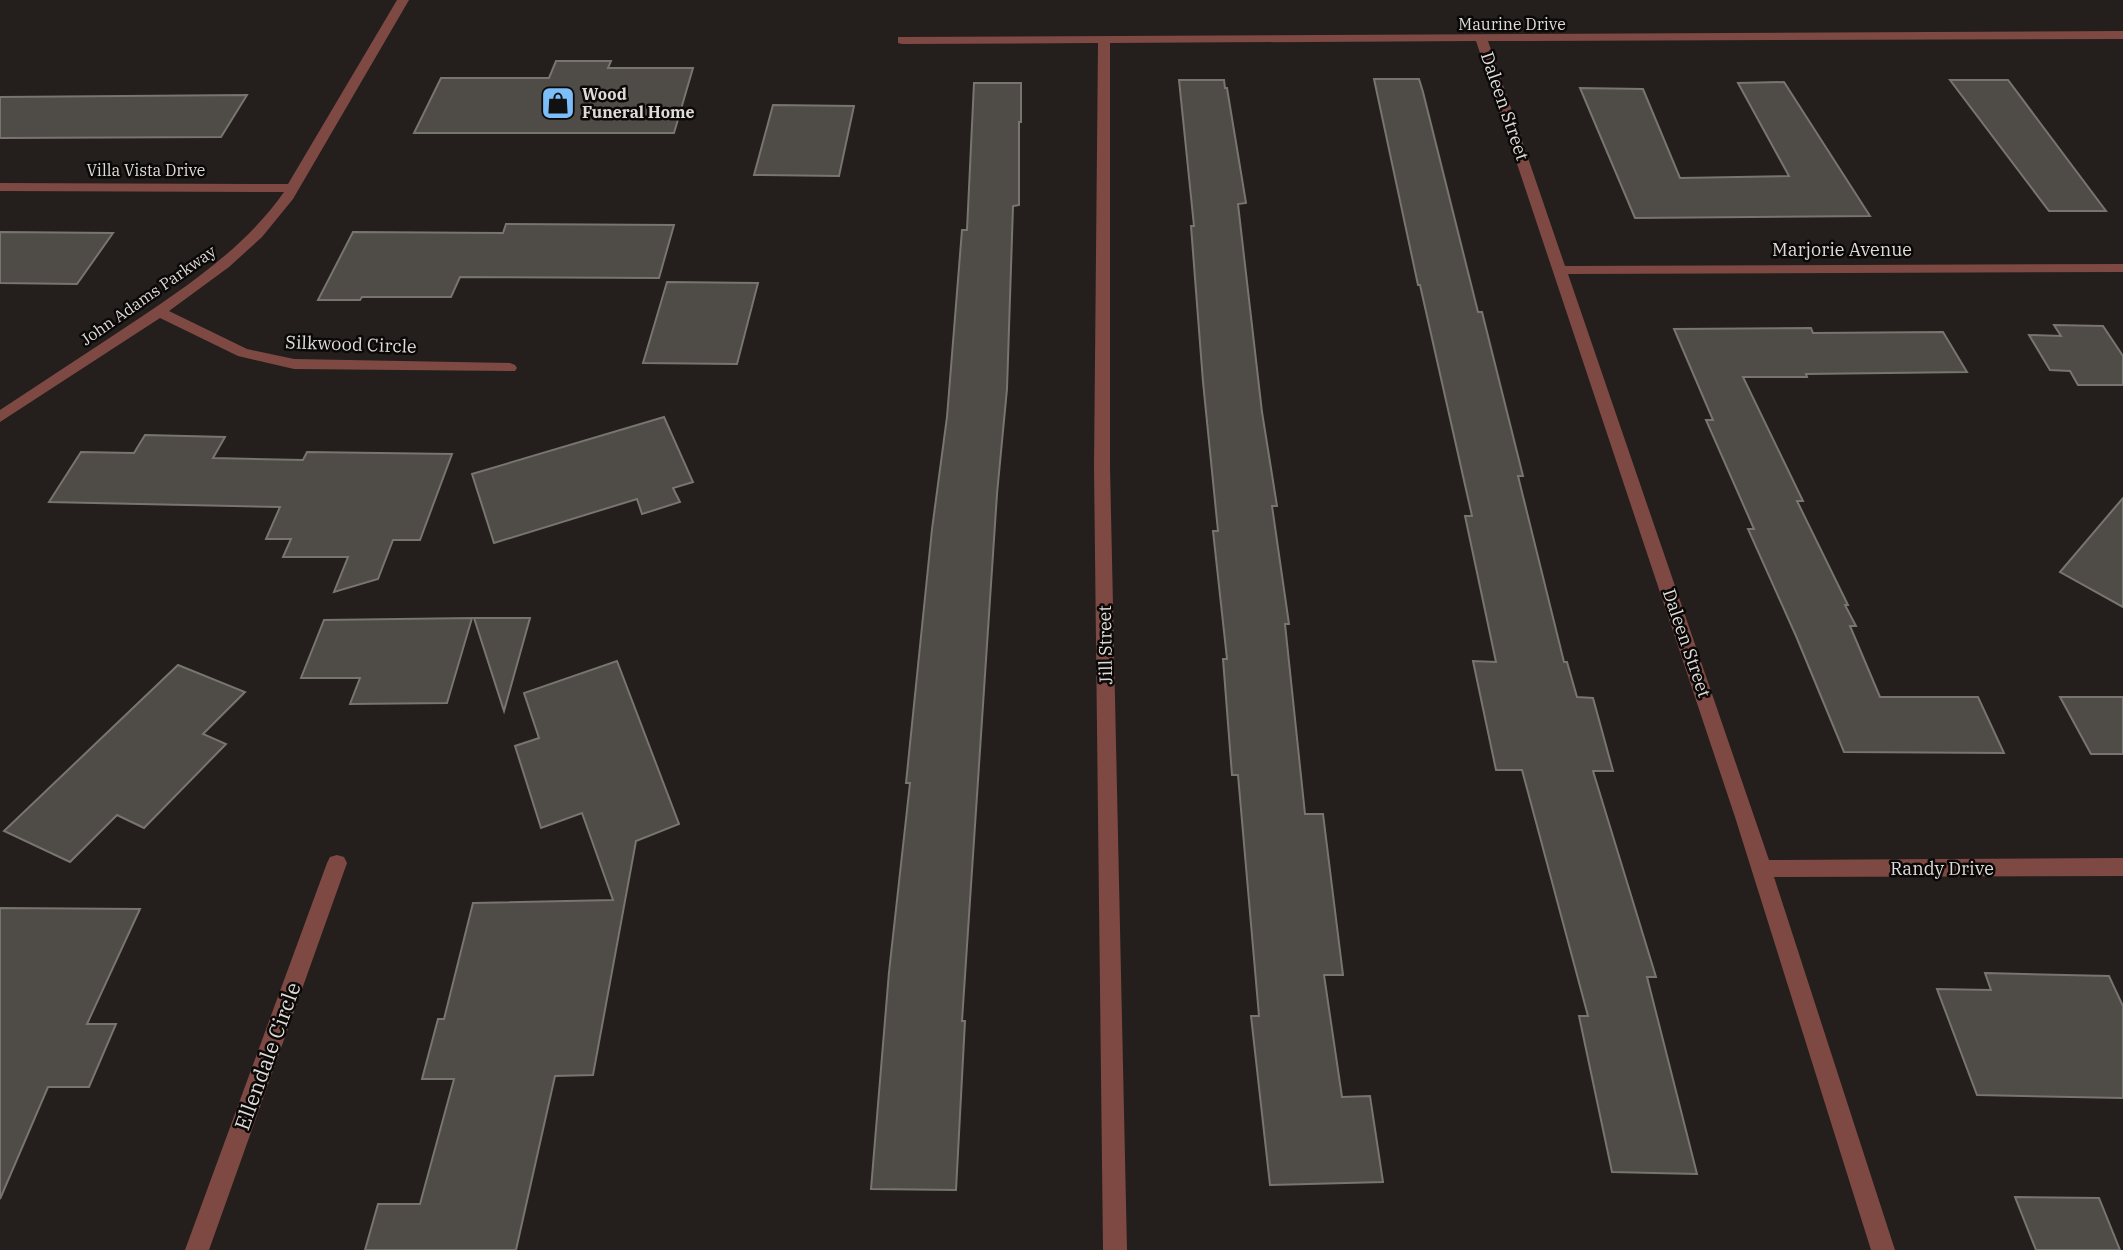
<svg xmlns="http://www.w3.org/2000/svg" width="2123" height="1250" font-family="'IBM Plex Serif',serif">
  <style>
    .building { fill: #4f4b46; stroke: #78746f; stroke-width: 2 }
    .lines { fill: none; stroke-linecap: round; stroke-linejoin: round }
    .street { fill: #7e4943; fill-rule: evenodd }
    .labels { text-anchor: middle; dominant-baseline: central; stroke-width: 5; stroke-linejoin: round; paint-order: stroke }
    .far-street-label { font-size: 16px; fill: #dfdbd9; stroke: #0b0908 }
    .far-poi-label { font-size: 16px; font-weight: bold; fill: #dfdbd9; stroke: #0b0908; text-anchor: start }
    .street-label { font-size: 18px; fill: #dfdbd9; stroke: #0b0908 }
    .near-street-label { font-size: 21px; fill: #dfdbd9; stroke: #0b0908 }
  </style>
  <rect width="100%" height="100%" fill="#241f1c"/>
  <g class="building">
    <path d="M556,61h55l-3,7h85l-19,65h-260l27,-55h108z"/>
    <path d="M1374,79h45l4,13 55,220h4l41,164h-5l46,186h3l10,35 16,1 20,73h-20l63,206h-9l50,197 -85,-2 -33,-156h9l-66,-246h-26l-23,-109 23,1 -31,-146h7l-52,-231h-2z"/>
    <path d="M1179,80h45l1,8h2l19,115 -8,1 24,208 15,94h-5l17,118h-4l20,190h18l20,161h-19l18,122 28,-1 13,86 -113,3 -19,-169h8l-21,-241h-6l-9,-116h4l-14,-128h5l-15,-149 -12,-156h3z"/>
    <path d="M1950,80h58l98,131h-57z"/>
    <path d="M1784,82l86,134 -235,2 -55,-130 63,1 37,89 109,-2 -51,-93z"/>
    <path d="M974,83h47v39h-2v83l-6,1 -6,183 -10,105 -35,527h3l-9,169 -85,-1 18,-217 21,-189h-4l26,-254 15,-112 15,-187h5z"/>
    <path d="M247,95l-26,42 -221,1v-41z"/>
    <path d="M773,105l81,1 -15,70 -85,-1z"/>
    <path d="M506,224l168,1 -15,53 -199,-1 -9,20h-89l-2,3h-42l35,-68 150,1z"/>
    <path d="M0,232l113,1 -36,51 -77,-1z"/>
    <path d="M667,282l91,1 -21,81 -94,-1z"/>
    <path d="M2054,325l49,1 20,30v29h-45l-8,-14 -20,-1 -21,-35 32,1z"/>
    <path d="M1811,328l2,5 130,-1 24,40 -161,2 1,3h-64l60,124h-6l51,104h-3l11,21h-6l30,71h98l26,56 -160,-1 -48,-116 -48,-107h6l-48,-109h7l-39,-91z"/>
    <path d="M664,417l29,65 -20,6 7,14 -38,12 -5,-15 -143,44 -22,-69z"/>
    <path d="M145,435l80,2 -12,21 90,2 4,-8 145,2 -32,86h-27l-15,39 -44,13 14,-35h-65l8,-18h-25l14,-32 -231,-5 32,-50 53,1z"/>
    <path d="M2123,498v109l-63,-35z"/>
    <path d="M472,618l-25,85 -97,1 10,-26h-59l23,-58z"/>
    <path d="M474,618h56l-26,93z"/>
    <path d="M617,661l62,163 -43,17 -43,234 -38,1 -39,174h-151l13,-46h42l34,-125h-32l16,-60h6l29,-116 140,-3 -31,-87 -41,15 -26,-82 24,-8 -15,-45z"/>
    <path d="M178,665l67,27 -42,42 23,10 -82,84 -27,-13 -47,47 -66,-31z"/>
    <path d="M2060,697h63v57h-32z"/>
    <path d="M0,908l140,1 -53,115h29l-27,63h-41l-48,112z"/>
    <path d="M1985,973l124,3 14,30v92l-146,-3 -40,-106 54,1z"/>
    <path d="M2015,1197l84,1 21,52h-84z"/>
  </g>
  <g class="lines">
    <g class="street">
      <path d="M397,0h12l-116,199 -31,38 -33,30 -60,44 78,38 47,10 216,4 5,2 2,3 -2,3 -221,-2 -56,-13 -78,-38 -160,104v-12c39,-26 78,-51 117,-77 60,-40 125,-81 167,-141l-284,-1v-8l288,1z"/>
      <path d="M2123,31v8l-635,2 77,225 558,-2v8l-555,2 201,586 354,-2v18l-349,1 121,373h-24l-136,-433 -259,-776 -366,2v424l17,783h-24l-9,-783 4,-424 -196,1 -4,-1v-6z"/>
      <path d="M337,855l7,2 3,6 -138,387h-24l142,-387 3,-6z"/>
    </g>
  </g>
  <defs>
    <g id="shop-square" transform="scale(1.75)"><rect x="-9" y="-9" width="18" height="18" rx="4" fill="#7cbef9" stroke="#0b0908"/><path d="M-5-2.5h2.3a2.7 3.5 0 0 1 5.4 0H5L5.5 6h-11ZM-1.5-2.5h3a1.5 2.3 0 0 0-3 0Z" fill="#111"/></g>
  </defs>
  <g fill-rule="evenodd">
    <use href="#shop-square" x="558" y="103"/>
  </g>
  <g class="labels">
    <g class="far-street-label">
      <text x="1512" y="24">Maurine Drive</text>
      <text x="146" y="170">Villa Vista Drive</text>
      <text transform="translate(148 295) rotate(-35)">John Adams Parkway</text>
    </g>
    <g class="far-poi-label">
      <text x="582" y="94">Wood<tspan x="582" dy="18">Funeral Home</tspan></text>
    </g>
    <g class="street-label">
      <text transform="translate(1505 106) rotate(71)">Daleen Street</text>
      <text x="1842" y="249">Marjorie Avenue</text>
      <text transform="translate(351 344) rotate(2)">Silkwood Circle</text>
      <text transform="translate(1687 643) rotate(71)">Daleen Street</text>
      <text transform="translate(1105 645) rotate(-91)">Jill Street</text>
      <text x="1942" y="868">Randy Drive</text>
    </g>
    <g class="near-street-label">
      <text transform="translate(267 1056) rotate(-70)">Ellendale Circle</text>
    </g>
  </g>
</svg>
